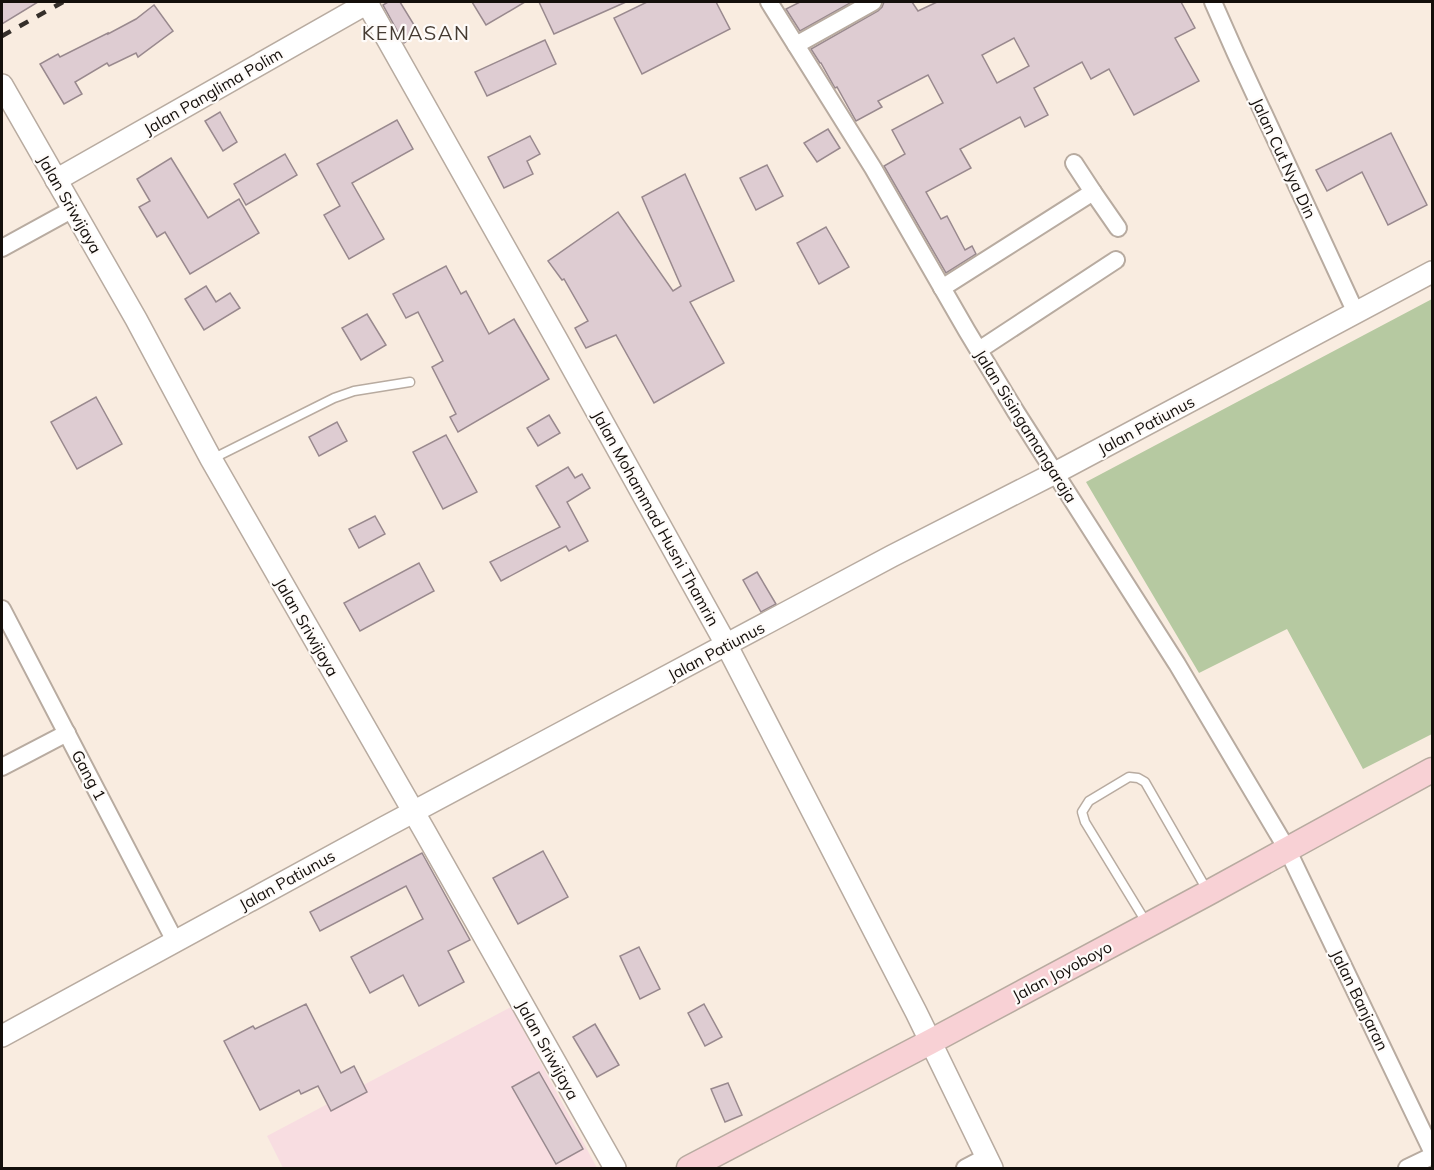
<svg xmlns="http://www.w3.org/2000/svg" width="1434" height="1170" font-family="Mulish,sans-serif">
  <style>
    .education { fill: #f8dde1 }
    .green { fill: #b6c9a1 }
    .building { fill: #deccd2; stroke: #99898e; stroke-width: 1.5; fill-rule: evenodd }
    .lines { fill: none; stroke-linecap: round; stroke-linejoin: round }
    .service-casing { stroke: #b8aba0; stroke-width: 11 }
    .minor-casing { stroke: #b8aba0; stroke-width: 20 }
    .tertiary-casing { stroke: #b8aba0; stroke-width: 24 }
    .secondary-casing { stroke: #b8aba0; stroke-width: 27 }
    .service { stroke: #fff; stroke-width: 8 }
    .minor { stroke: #fff; stroke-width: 16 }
    .tertiary { stroke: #fff; stroke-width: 21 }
    .secondary { stroke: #f8d1d5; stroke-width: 24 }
    .rail { stroke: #352f2a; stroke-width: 4.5; stroke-dasharray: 10 10; stroke-linecap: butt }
    .labels { text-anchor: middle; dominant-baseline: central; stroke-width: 4.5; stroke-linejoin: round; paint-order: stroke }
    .street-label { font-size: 16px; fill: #140f0b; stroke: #fefbf9 }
    .quarter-label { font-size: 20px; letter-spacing: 1.5px; fill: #463c33; stroke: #fefbf9 }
  </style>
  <rect width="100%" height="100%" fill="#f9ece0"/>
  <path class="education" d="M511,1007l86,161h-314l-16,-32z"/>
  <path class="green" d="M1432,299v435l-69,35 -76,-140 -88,44 -113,-191z"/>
  <g class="building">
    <path d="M2,2h36l-36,22z"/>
    <path d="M388,2h12l19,31 -15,10 -21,-38z"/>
    <path d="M472,2h53l-39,23z"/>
    <path d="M539,2h87l-72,32z"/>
    <path d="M647,2h69l14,27 -88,45 -28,-56z"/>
    <path d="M800,2h52l-52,29 -14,-22z"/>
    <path d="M884,2h28l6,9 19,-9h244l14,26 -20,10 24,43 -65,34 -25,-46 -18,10 -9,-17 -48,26 14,27 -23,12 -5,-10 -60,32 11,19 -45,24 15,27 6,-3 18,34 7,-4 4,8 -30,19 -62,-107 21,-12 -13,-24 51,-27 -15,-28 -50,26 4,6 -26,14 -19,-34 -2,1 -14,-25h-1l-9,-14 67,-38 4,-4zM1014,38l15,28 -32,17 -15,-28z"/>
    <path d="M154,5l19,26 -35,26 -2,-4 -27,13 -2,-3 -32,19 7,12 -18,10 -24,-40 18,-10 2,3 48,-24v1l28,-15z"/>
    <path d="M545,40l11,24 -69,32 -12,-24z"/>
    <path d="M220,112l17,30 -14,9 -18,-30z"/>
    <path d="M397,120l16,29 -61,34 32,56 -35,20 -25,-44 16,-9 -23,-42z"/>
    <path d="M828,129l12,19 -23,14 -13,-19z"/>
    <path d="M1391,133l36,72 -39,20 -26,-53 -35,19 -11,-21z"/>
    <path d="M530,136l10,18 -13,7 6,13 -29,14 -16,-31z"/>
    <path d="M285,154l12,21 -51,30 -12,-21z"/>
    <path d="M171,158l37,60 31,-19 20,34 -69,41 -25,-42 -8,5 -18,-30 11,-6 -13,-22z"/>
    <path d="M767,165l16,31 -27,14 -16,-32z"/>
    <path d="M685,174l49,107 -44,21 34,61 -70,40 -38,-68 -30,13 -11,-20 13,-7 -24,-42 -2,1 -14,-19 70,-49 55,79 8,-5 -39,-89z"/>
    <path d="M826,227l23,40 -30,17 -22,-41z"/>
    <path d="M446,266l15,28 5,-3 23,43 25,-15 35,60 -91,53 -8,-15 6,-3 -24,-47 11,-6 -25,-49 -12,6 -13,-24z"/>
    <path d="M206,286l10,16 14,-9 10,15 -36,22 -19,-31z"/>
    <path d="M367,314l19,31 -25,15 -19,-32z"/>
    <path d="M96,397l26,47 -45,25 -26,-47z"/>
    <path d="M549,415l11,18 -22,13 -11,-18z"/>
    <path d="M337,422l10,19 -28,15 -10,-19z"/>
    <path d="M446,435l31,57 -34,17 -30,-57z"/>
    <path d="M568,467l7,11 7,-4 8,14 -23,14 21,39 -19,10 -3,-5 -65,35 -11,-19 70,-35 -24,-41z"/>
    <path d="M375,516l10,18 -26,14 -10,-19z"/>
    <path d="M419,563l15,28 -74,40 -16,-28z"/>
    <path d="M757,572l19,32 -15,8 -18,-32z"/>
    <path d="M543,851l25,46 -50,27 -25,-46z"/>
    <path d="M422,853l48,87 -22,11 16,31 -45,24 -16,-31 -33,18 -19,-36 72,-38 -17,-33 -86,45 -10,-19z"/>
    <path d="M639,947l21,42 -20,10 -20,-43z"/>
    <path d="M306,1004l35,69 13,-7 13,26 -36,19 -13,-25 -17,8 -2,-4 -39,20 -36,-69 29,-15 2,3z"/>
    <path d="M704,1004l18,33 -17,9 -17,-33z"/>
    <path d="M595,1024l24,41 -22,12 -24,-40z"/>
    <path d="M539,1072l44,77 -27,15 -44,-77z"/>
    <path d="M728,1083l14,32 -17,7 -14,-33z"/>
  </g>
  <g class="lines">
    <g class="service-casing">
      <g id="service">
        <path d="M212,459l122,-61 20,-7 56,-9"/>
        <path d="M1146,922l-61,-100 -3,-10 7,-11 40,-24 9,1 7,4 62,108"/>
      </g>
    </g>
    <g class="minor-casing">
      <g id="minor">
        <path d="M769,2l104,166 94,163 49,81 161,252 110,185 145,302"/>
        <path d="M1213,2l23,52 120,259"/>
        <path d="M796,45l77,-43"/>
        <path d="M1093,192l25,36"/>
        <path d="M2,248l71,-39"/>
        <path d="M942,288l151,-96 -19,-29"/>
        <path d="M979,350l137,-90"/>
        <path d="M2,609l173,332"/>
        <path d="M2,767l65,-34"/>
        <path d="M965,1168l21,-11"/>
        <path d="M1407,1168l25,-12"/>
      </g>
    </g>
    <g class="tertiary-casing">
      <g id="tertiary">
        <path d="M367,3l190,337 170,306 189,366 76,156"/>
        <path d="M2,85l134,234 75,140 213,371 191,338"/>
        <path d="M56,180l313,-178"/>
        <path d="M2,1036l383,-209 507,-271 163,-83 377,-201"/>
      </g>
    </g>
    <g class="secondary-casing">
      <path id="secondary" d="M689,1168l241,-126 278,-149 224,-123"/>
    </g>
    <use href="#service" class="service"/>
    <use href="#minor" class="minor"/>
    <use href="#tertiary" class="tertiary"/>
    <use href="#secondary" class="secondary"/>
    <path class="rail" d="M2,36l61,-34"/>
  </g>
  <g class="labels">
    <g class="street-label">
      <text transform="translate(213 91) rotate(-30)">Jalan Panglima Polim</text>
      <text transform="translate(1284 158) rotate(65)">Jalan Cut Nya Din</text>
      <text transform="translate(70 204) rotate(60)">Jalan Sriwijaya</text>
      <text transform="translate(1146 425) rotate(-28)">Jalan Patiunus</text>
      <text transform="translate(1026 426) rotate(58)">Jalan Sisingamangaraja</text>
      <text transform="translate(656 518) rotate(61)">Jalan Mohammad Husni Thamrin</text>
      <text transform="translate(307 627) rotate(60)">Jalan Sriwijaya</text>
      <text transform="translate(716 651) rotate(-28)">Jalan Patiunus</text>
      <text transform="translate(89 775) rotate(62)">Gang 1</text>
      <text transform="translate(287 880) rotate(-29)">Jalan Patiunus</text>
      <text transform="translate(1062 971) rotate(-28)">Jalan Joyoboyo</text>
      <text transform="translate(1360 1000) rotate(64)">Jalan Banjaran</text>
      <text transform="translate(548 1050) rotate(61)">Jalan Sriwijaya</text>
    </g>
    <g class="quarter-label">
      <text x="416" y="32">KEMASAN</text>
    </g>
  </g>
  <rect width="1434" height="1170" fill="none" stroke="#140f0b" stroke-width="6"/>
</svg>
